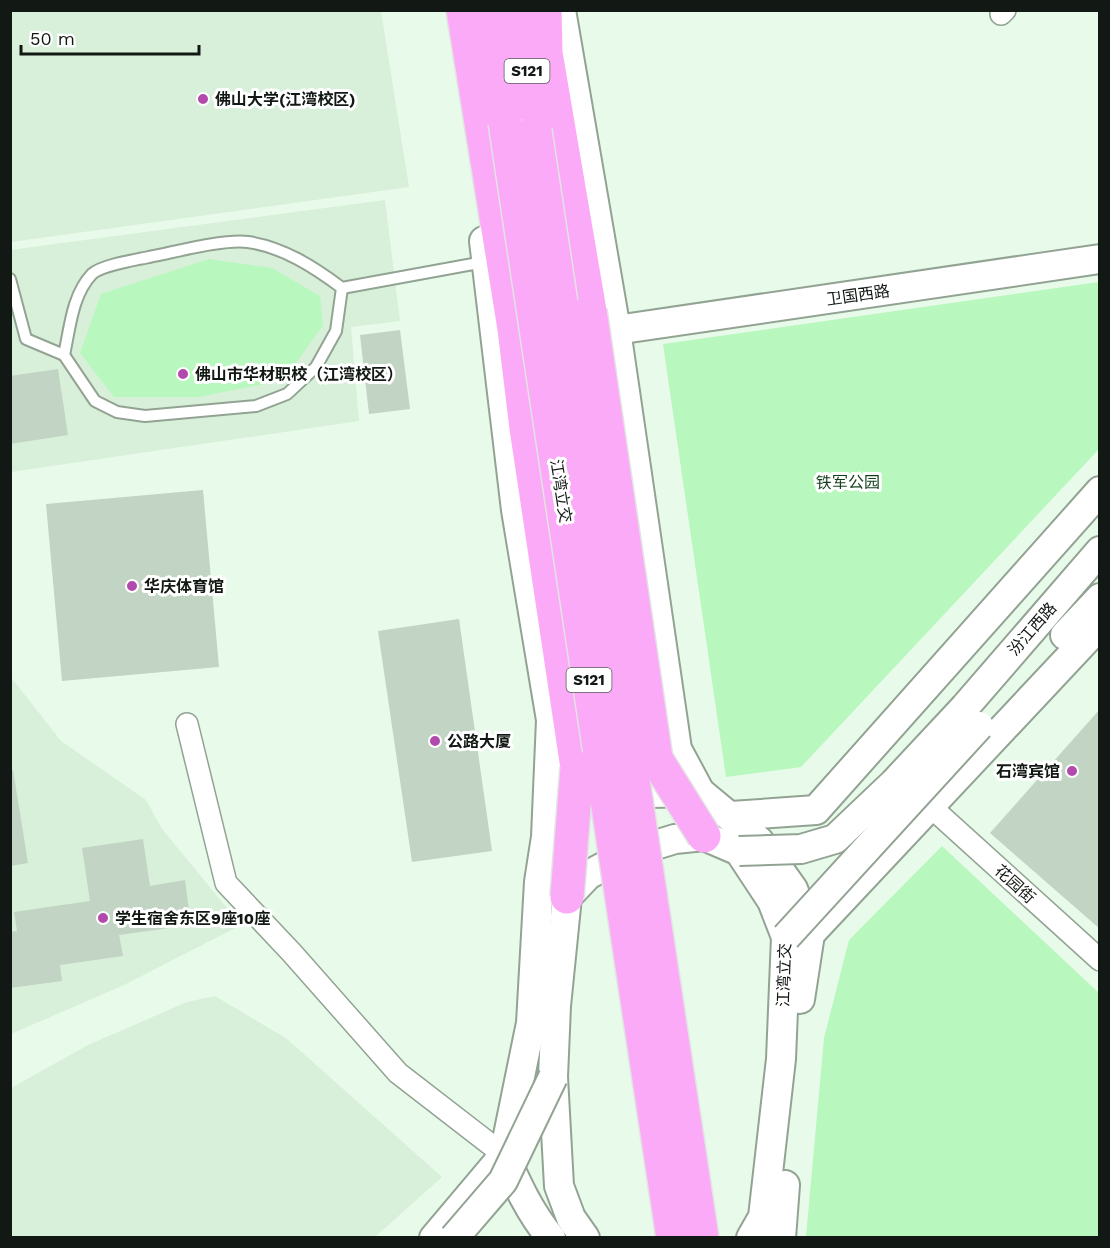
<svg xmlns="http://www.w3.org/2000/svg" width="1110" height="1248" font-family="'Work Sans','Noto Sans SC',sans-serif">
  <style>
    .built { fill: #d8f0d9 }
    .green { fill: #b8f7be }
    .building { fill: #c2d4c3 }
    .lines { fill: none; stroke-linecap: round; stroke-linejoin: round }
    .service-casing { stroke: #92a393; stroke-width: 14 }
    .minor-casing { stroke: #92a393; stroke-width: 24 }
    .secondary-casing { stroke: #92a393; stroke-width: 32 }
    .trunk-casing { stroke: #e3e3e3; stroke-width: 36 }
    .service { stroke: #fff; stroke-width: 10 }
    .minor { stroke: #fff; stroke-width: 21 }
    .secondary { stroke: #fff; stroke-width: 28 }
    .trunk { stroke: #faaaf6; stroke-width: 33 }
    .secondary-bridge-casing { stroke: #92a393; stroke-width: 32; stroke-linecap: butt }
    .trunk-bridge-casing { stroke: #e3e3e3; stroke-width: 36; stroke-linecap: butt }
    .secondary-bridge { stroke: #fff; stroke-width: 28 }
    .trunk-bridge { stroke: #faaaf6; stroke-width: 33 }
    .poi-dot { fill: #b24aad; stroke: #fff; stroke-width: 2 }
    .labels { text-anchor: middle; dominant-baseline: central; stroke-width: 6; stroke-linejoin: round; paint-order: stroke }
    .shield { fill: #fff; stroke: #595d5a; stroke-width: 1.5 }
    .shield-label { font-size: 15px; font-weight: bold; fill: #121813 }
    .poi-label { font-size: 16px; font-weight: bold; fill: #121813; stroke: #fff; text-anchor: start }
    .street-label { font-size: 16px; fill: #121813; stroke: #fff }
    .park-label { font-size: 16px; fill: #113d19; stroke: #fff }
  </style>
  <rect width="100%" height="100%" fill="#e8fae9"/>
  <g class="built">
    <path d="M10,11h371l28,176 -398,55z"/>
    <path d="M385,200l15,121 -49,6 8,94 -348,51 -1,-222z"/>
    <path d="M10,676l51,65 85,59 16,29 79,96 -117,60 -113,49z"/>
    <path d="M215,996l72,43 155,138 -67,60h-364v-149l77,-43 99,-43z"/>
  </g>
  <g class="green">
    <path d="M209,259l63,9 48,28 3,29 -39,55 -85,17h-85l-34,-44 21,-59z"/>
    <path d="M1099,282v167l-298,318 -75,10 -63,-433z"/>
    <path d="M942,846l157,147v244h-293l18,-199 25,-98z"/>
  </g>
  <g class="building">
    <path d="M400,330l10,79 -41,5 -9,-79z"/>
    <path d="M58,369l10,66 -58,9v-68z"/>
    <path d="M203,490l16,177 -157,14 -16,-177z"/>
    <path d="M459,619l33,232 -80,11 -34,-231z"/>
    <path d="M1100,709v220l-110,-96z"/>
    <path d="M13,770l15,93 -18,3v-95z"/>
    <path d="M143,839l7,47 35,-6 6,45 -72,10 4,21 -63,9 2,16 -52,7v-56l7,-1 -3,-19 76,-11 -8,-53z"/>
  </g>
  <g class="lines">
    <g class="service-casing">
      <g id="service">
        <path d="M10,279l16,60 38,16c6,-27 8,-60 28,-81 10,-9 43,-14 57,-17 27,-5 73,-18 99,-15 35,5 66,25 94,46l142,-26"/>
        <path d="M64,355l31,46 22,11 28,4 111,-10 31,-12 29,-27 20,-36 6,-43"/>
      </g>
    </g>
    <g class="minor-casing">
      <g id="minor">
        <path d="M1001,14l4,-4"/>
        <path d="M187,724l39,159 66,70 106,120 106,82"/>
        <path d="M931,807l169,153"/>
      </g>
    </g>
    <g class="secondary-casing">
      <g id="secondary">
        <path d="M561,10l55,320 61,419 23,43"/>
        <path d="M616,330l484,-71"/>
        <path d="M1065,635l35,-37"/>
        <path d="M965,707l135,-156"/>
        <path d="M615,800l36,-7 49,-1 59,49 34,48 17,45 -10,65"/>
        <path d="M731,816l85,-6 284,-319"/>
        <path d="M810,934l290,-309"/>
        <path d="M504,1155c13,29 26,58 47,83"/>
        <path d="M434,1238l70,-83 27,-132 8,-141 7,-45 5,-117 -35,-210 -32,-269"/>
        <path d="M585,1238l-14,-20 -12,-32 -6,-109 3,-71 11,-109 21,-22 41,-22 46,-14 29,-3 35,15 33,50 14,36 -5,122 -18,158 -12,21"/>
        <path d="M781,1238l4,-53"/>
      </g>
    </g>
    <g class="trunk-casing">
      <g id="trunk">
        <path d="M463,10l51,319 12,99 51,340"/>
        <path d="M486,10l19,112"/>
        <path d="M518,10l17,121"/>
        <path d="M545,10l1,43 44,258"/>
      </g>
    </g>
    <use href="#service" class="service"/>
    <use href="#minor" class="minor"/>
    <use href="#secondary" class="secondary"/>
    <use href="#trunk" class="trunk"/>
    <g class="secondary-bridge-casing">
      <g id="secondary-bridge">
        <path d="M739,851l62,-2 34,-10 59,-56 71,-76"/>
        <path d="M786,937l193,-211"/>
        <path d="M454,1238l49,-57 50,-104"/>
      </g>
    </g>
    <g class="trunk-bridge-casing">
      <g id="trunk-bridge">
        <path d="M505,122l168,1116"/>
        <path d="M535,131l167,1107"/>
        <path d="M590,311l66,448 48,77"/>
        <path d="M567,897l10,-129"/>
      </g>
    </g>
    <use href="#secondary-bridge" class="secondary-bridge"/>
    <use href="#trunk-bridge" class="trunk-bridge"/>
  </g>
  <g class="poi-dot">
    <circle cx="203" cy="99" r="6"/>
    <circle cx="183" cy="374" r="6"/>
    <circle cx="132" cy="586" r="6"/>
    <circle cx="435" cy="741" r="6"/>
    <circle cx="1072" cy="771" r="6"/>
    <circle cx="103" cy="918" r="6"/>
  </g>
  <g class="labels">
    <g class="shield">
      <rect x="504.5" y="59" width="45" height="24" rx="4.5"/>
      <rect x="566.5" y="668" width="45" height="24" rx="4.5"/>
    </g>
    <g class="shield-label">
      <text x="527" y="71">S121</text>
      <text x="589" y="680">S121</text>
    </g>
    <g class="poi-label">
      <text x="215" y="99">佛山大学(江湾校区)</text>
      <text x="195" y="374">佛山市华材职校（江湾校区）</text>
      <text x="144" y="586">华庆体育馆</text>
      <text x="447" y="741">公路大厦</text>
      <text x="1060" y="771" text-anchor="end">石湾宾馆</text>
      <text x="115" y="918">学生宿舍东区9座10座</text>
    </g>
    <g class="street-label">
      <text transform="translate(858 295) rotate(-8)">卫国西路</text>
      <text transform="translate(561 491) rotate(81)">江湾立交</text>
      <text transform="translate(1032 629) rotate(-49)">汾江西路</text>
      <text transform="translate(1015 884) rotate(42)">花园街</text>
      <text transform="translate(784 975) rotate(-88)">江湾立交</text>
    </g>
    <g class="park-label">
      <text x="848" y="482">铁军公园</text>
    </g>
  </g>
  <rect width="1110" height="1248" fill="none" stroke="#121813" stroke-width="24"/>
  <path d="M21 45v9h178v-9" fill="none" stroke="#121813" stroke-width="3"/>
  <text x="30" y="45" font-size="18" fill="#121813" stroke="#ffffff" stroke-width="4.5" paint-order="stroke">50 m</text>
</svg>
